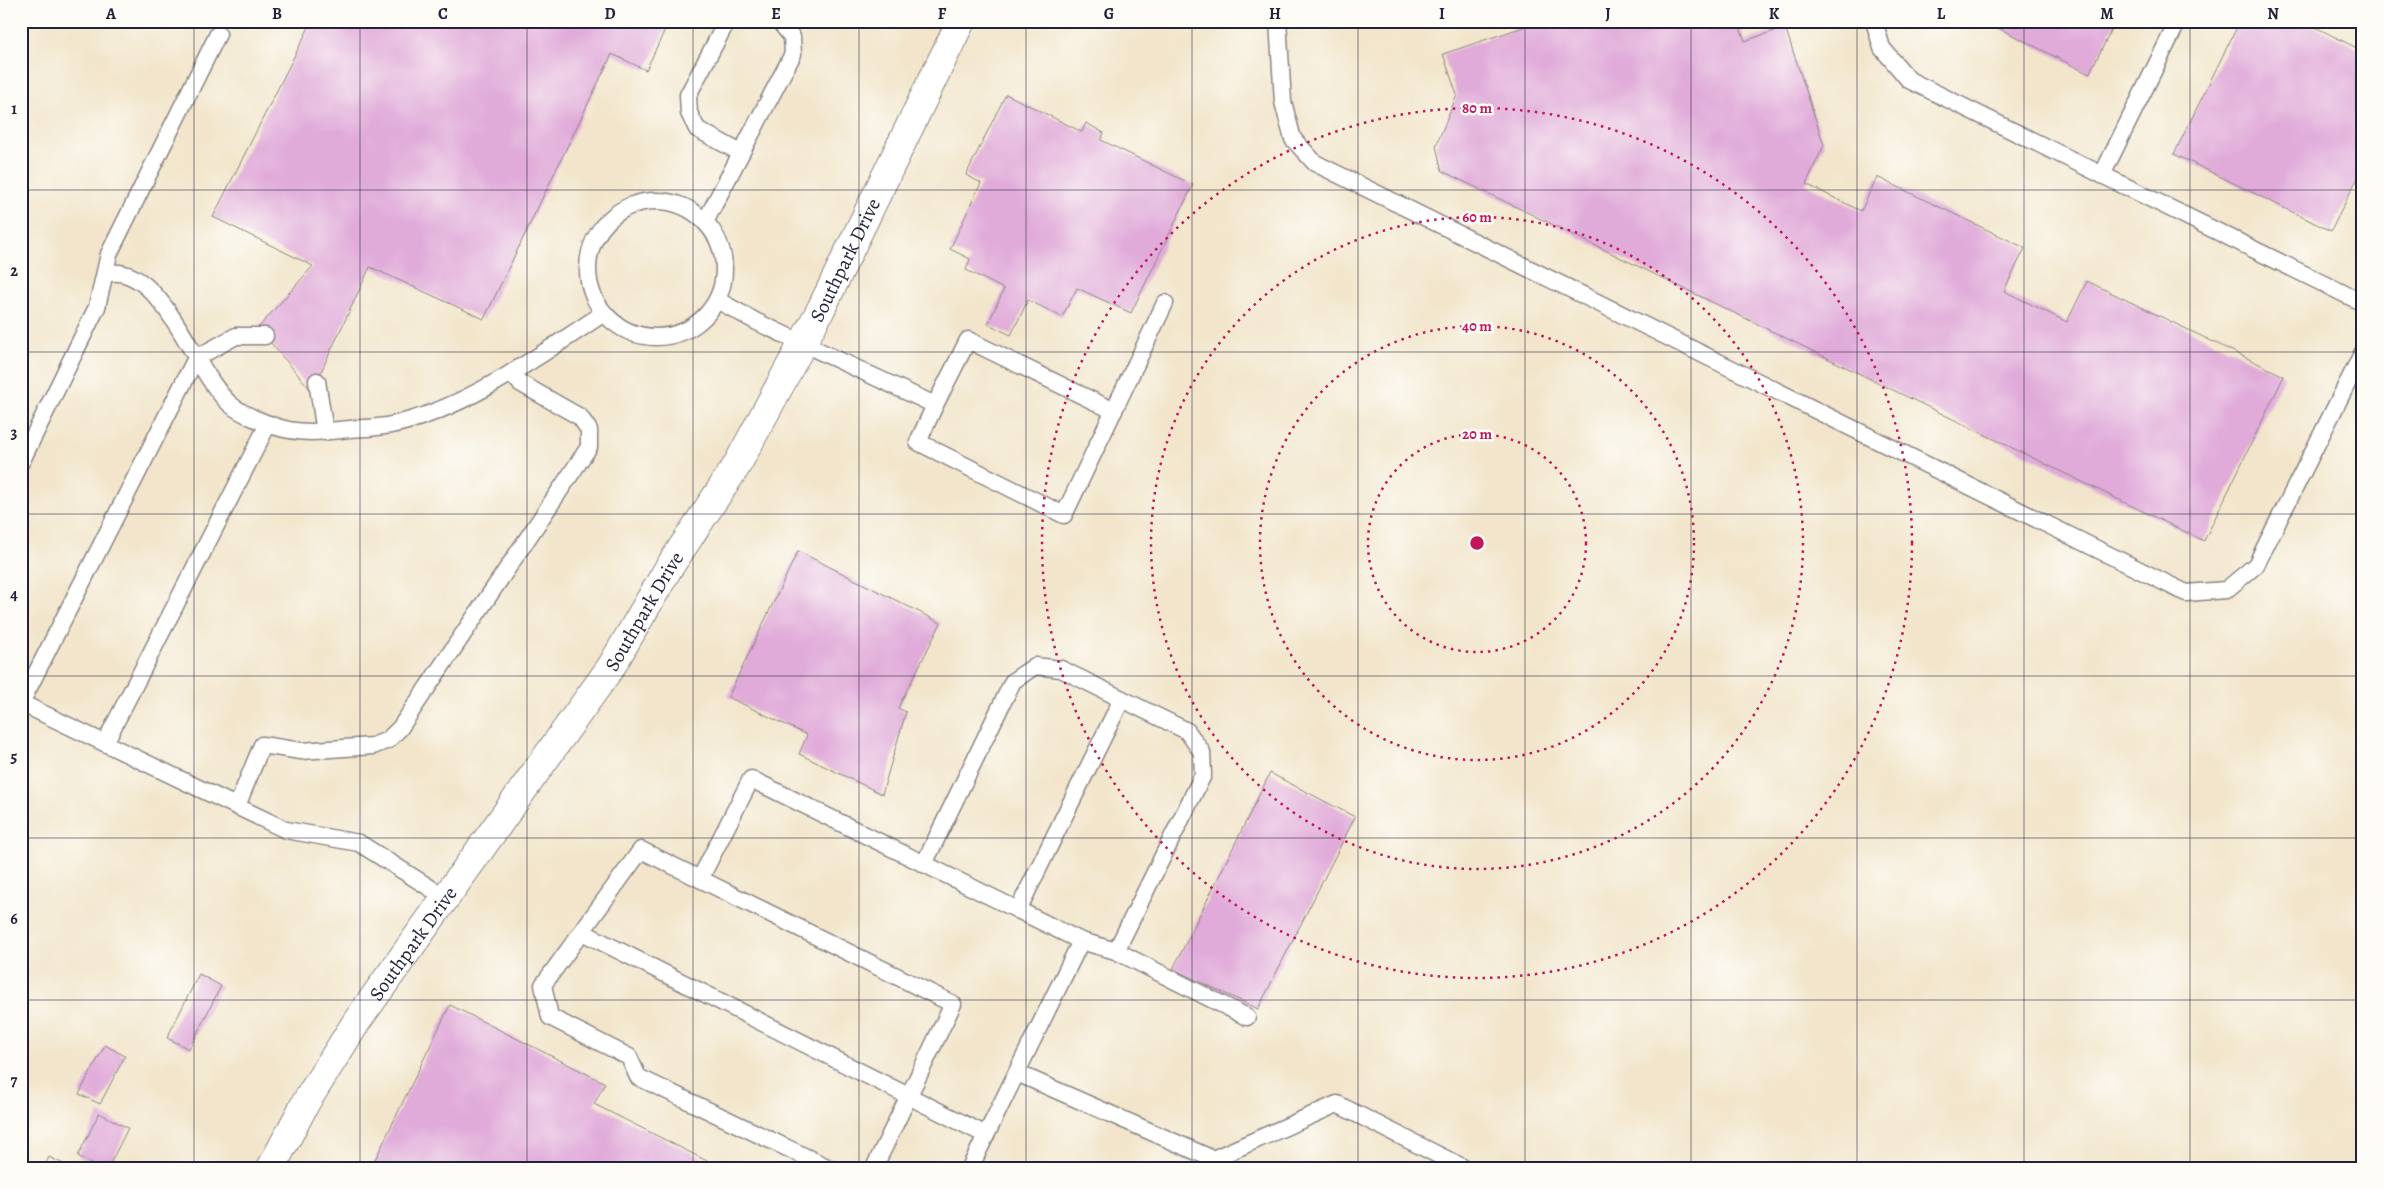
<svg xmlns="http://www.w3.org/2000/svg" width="2384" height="1189" font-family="Alegreya,serif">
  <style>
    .building { fill: #e0aad9 }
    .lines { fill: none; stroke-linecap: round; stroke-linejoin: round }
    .lane-casing { stroke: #8a8483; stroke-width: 19 }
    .street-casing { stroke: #8a8483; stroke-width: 30 }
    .lane { stroke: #fff; stroke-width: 16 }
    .street { stroke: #fff; stroke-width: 28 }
    .grid { fill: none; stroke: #22223b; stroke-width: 1; stroke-opacity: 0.55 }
    .ring { fill: none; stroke: #c2185b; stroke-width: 2.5; stroke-dasharray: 2.5 5 }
    .labels { text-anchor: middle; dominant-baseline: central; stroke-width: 5; stroke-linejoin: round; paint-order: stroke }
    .street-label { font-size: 20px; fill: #22223b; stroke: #fdfcf7 }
    .centre { fill: #c2185b; stroke: #fdfcf7; stroke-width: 2.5 }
    .ring-label { font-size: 15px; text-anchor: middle; font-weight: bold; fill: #c2185b; stroke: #fdfcf7; stroke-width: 5; stroke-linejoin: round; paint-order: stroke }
    .neatline { fill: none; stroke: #22223b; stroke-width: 2 }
    .grid-label { font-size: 16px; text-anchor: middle; font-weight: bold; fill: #22223b }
  </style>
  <rect width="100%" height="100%" fill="#fdfcf7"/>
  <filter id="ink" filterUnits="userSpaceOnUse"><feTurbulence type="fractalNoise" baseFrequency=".02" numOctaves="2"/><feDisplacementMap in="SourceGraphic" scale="10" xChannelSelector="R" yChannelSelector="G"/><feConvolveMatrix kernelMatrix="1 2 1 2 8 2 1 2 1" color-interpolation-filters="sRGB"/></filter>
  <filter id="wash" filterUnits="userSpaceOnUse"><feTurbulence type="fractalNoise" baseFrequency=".0096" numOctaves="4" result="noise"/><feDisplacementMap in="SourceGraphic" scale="20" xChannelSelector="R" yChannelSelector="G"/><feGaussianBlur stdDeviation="1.12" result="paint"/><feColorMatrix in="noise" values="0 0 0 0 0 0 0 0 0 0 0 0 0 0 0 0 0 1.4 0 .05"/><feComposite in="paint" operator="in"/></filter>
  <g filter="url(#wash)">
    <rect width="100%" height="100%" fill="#f2e5cb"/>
    <g id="blocks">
      <g class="building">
        <path d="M312,21h357l-23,49 -34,-16 -128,265 -114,-52 -58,124 -54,-63 55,-62 -100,-49z"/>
        <path d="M1541,21h197l7,20 40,-14 39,118 -18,39 55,27 16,-34 148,71 -21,43 63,31 20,-41 197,95 -80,165 -762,-370 -6,-25 21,-51 -14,-41z"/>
        <path d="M1985,21h131l-27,53z"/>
        <path d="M2240,21h63l60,30v116l-32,64 -157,-77z"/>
        <path d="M1006,94l76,38 4,-9 18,10 -3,7 92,45 -62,128 -54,-25 -15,29 -34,-17 -17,35 -23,-11 16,-35 -38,-19 4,-11 -20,-10 31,-66 -15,-8z"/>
        <path d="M798,551l143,72 -43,85 8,4 -24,82 -83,-40 8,-19 -79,-38z"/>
        <path d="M1270,773l85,44 -97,192 -85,-40z"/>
        <path d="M199,974l22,12 -32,63 -22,-11z"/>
        <path d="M450,1005l155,78 -11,21 127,64h-350z"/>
        <path d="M105,1045l20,11 -25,48 -21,-10z"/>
        <path d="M99,1113l29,15 -20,40h-8l-22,-12z"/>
        <path d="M49,1157l23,11h-28z"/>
      </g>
    </g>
  </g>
  <g filter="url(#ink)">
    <use href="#blocks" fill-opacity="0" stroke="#8a8483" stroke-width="1"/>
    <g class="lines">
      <g class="lane-casing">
        <g id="lane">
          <path d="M727,21l-39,74 1,18 8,16 44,24"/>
          <path d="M1278,21l5,81 10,37 22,24 871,430 40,-3 30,-25 107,-213"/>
          <path d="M1874,21l8,27 27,32 454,223"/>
          <path d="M2102,175l76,-154"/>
          <circle cx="656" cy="269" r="68"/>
          <path d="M705,222l88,-168 -1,-17 -13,-16"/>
          <path d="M105,274c56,-15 89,100 126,131 12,10 42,22 58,25 20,4 42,1 61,-1 13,-1 28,-1 41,-4 72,-14 152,-72 213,-112"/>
          <path d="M717,300l40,22 178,83 -17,37 146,73 101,-212"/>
          <path d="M317,381l8,51"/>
          <path d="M935,405l33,-65 146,71"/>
          <path d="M21,462l76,-155 12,-53 109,-220"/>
          <path d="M21,703l265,127 73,13 87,55"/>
          <path d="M21,703l175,-345 40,-22h29"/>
          <path d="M105,743l163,-319"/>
          <path d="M237,806l25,-61 39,6 72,-5 15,-6 12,-12 189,-281v-17l-9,-13 -60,-34 -9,-10"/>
          <path d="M924,864l89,-183 22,-15 26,3 126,62 15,21 1,23 -87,176 -35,-10"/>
          <path d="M700,879l-59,-29 -98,135 7,32 79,40 9,20 191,91"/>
          <path d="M1018,910l104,-211"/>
          <path d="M582,932l404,203"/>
          <path d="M1116,951l131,66"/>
          <path d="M1017,1073l196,86 124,-55 127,64"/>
          <path d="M1213,1159l16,9"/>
          <path d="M874,1168l79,-164 -253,-125 51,-100 330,162 -111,227"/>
        </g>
      </g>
      <g class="street-casing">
        <g id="street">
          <path id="s1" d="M271,1168l35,-66 51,-81 254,-354 57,-98 69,-104 84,-156 140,-288"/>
        </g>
      </g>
      <use href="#lane" class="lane"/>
      <use href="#street" class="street"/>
    </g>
  </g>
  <path class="grid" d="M194,21v1147M360,21v1147M527,21v1147M693,21v1147M859,21v1147M1026,21v1147M1192,21v1147M1358,21v1147M1525,21v1147M1691,21v1147M1857,21v1147M2024,21v1147M2190,21v1147M21,190h2342M21,352h2342M21,514h2342M21,676h2342M21,838h2342M21,1000h2342"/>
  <g class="ring">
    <circle cx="1477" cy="543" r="109"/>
    <circle cx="1477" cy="543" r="217"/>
    <circle cx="1477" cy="543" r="326"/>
    <circle cx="1477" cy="543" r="435"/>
  </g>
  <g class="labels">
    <g class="street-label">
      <text stroke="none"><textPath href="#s1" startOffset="1076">Southpark Drive</textPath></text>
      <text stroke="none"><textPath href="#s1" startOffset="671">Southpark Drive</textPath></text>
      <text stroke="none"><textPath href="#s1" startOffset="266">Southpark Drive</textPath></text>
    </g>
  </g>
  <circle cx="1477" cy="543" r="8" class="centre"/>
  <g class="ring-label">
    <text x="1477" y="113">80 m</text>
    <text x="1477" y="222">60 m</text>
    <text x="1477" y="331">40 m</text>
    <text x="1477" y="439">20 m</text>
  </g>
  <rect width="2384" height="1189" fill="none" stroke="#fdfcf7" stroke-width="55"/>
  <rect x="28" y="28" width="2328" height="1134" class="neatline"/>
  <g class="grid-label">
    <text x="111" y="19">A</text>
    <text x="277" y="19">B</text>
    <text x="443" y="19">C</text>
    <text x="610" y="19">D</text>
    <text x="776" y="19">E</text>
    <text x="942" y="19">F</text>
    <text x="1109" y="19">G</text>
    <text x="1275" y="19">H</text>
    <text x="1442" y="19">I</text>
    <text x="1608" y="19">J</text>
    <text x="1774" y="19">K</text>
    <text x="1941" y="19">L</text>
    <text x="2107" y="19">M</text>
    <text x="2273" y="19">N</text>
    <text x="14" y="114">1</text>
    <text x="14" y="276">2</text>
    <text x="14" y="438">3</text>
    <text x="14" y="600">4</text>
    <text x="14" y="762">5</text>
    <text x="14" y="924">6</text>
    <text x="14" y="1086">7</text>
  </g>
</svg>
